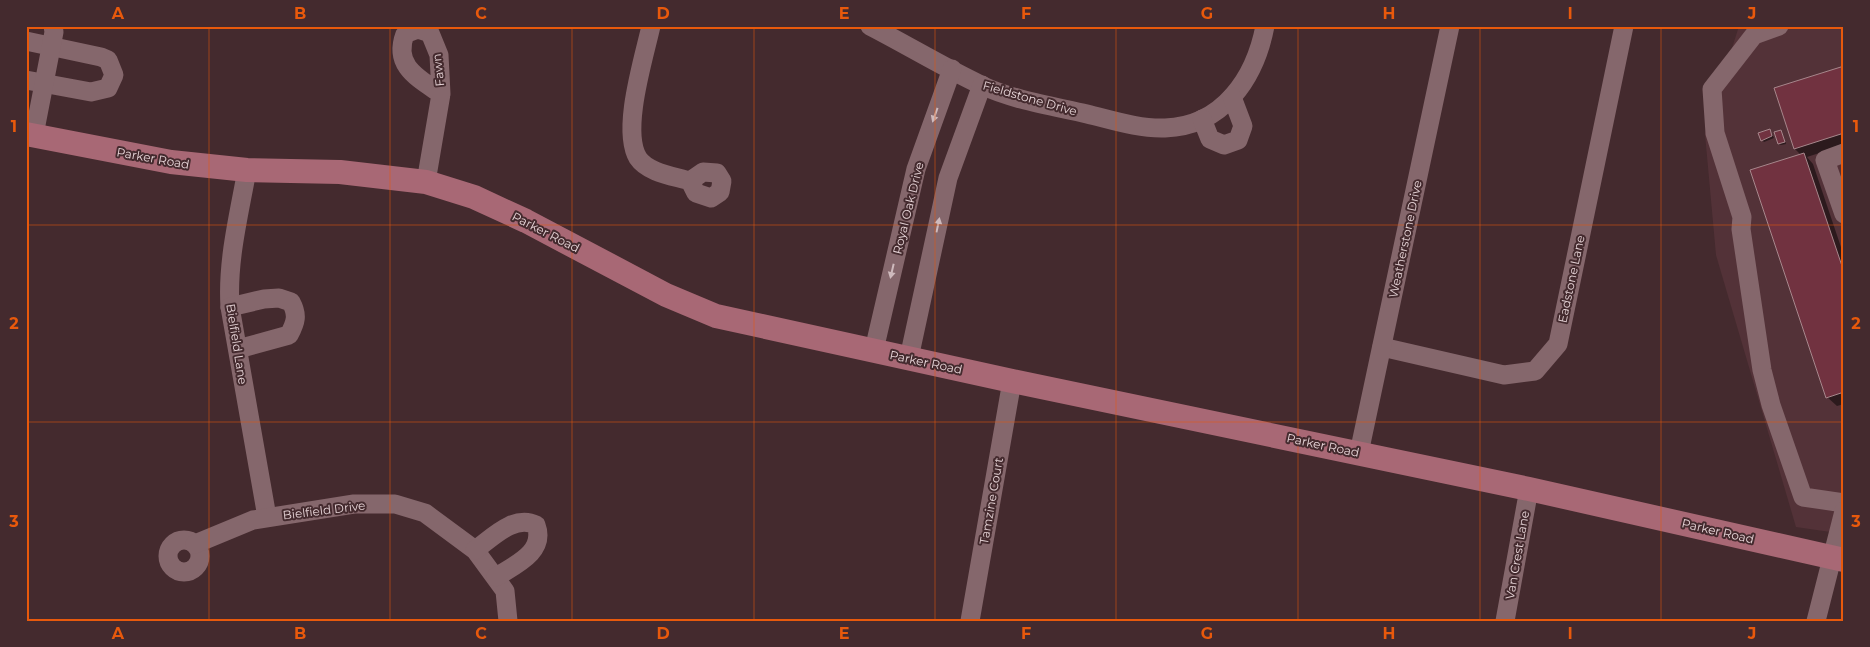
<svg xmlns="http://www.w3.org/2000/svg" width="1870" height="647" font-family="Montserrat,sans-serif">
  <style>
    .built { fill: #533238 }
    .shadow { fill: #0007 }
    .building { fill: #713240; stroke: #a7878c }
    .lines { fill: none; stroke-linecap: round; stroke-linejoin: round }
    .minor { stroke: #85676c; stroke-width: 19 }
    .major { stroke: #a86875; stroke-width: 24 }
    .oneway { fill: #cebabd }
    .grid { fill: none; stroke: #e8590c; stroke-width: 1; stroke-opacity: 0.55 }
    .labels { text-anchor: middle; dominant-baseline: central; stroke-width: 4; stroke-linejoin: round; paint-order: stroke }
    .street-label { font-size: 12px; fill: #e7d5d8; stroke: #442a2e }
    .neatline { fill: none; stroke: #e8590c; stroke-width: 2 }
    .grid-label { font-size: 16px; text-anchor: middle; font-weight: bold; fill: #e8590c }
  </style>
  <rect width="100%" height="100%" fill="#442a2e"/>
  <path class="built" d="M1739,26h105v508l-48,-7 -80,-272 -11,-121z"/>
  <g class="shadow">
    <path d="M1844,67v78l-37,12 6,7 31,92v148l-7,2 -10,-9 -26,-242 -6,-6 -20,-60z"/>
    <path d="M1770,131l4,7 -10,4 -2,-2z"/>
    <path d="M1781,131l5,13 -5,1 -2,-1z"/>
  </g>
  <g class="building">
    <path d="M1844,66v67l-50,16 -20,-61z"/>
    <path d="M1770,129l2,7 -11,5 -3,-8z"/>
    <path d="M1781,130l4,12 -7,2 -4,-12z"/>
    <path d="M1804,153l40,119v120l-18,6 -76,-228z"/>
  </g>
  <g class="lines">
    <g class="minor">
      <path d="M651,26c-7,32 -30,104 -13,132 10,15 36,18 52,23l13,-9 14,1 5,8 -2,11 -9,6 -15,-5 -6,-12"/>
      <path d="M870,26c37,19 73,41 111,59 32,15 71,21 106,29 25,6 52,15 78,14 58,-2 90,-50 100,-102"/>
      <path d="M1779,26l-25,9 -42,54 3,44 27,84 -1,12 21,141 9,35 32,92 41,6"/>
      <path d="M26,41l75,16 7,3 6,15 -6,13 -17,4 -65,-12"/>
      <path d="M1202,119l8,20 14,6 14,-5 5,-14 -11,-29"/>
      <path d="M34,135l20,-103 -1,-6"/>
      <path d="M1844,153l-19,7 19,54"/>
      <path d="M247,170c-8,45 -20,91 -17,137l37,210"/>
      <path d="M426,182l15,-88 -2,-39 -9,-22 -12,-4 -13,5c-12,32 13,44 36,60"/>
      <path d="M230,307l34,-8 15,-1 12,4c7,13 5,20 -2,33l-51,14"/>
      <path d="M1382,347l122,28 31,-4 23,-27 66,-318"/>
      <path d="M874,350l42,-181 36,-100"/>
      <path d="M909,358l39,-180 34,-93"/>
      <path d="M1359,453l91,-427"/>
      <circle cx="184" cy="556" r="16"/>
      <path d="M195,544l58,-24 101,-16h41l30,9 50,37 30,41 3,30"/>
      <path d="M475,550c17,-12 39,-36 61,-25 10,27 -21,40 -40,52"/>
      <path d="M970,621l42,-240"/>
      <path d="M1505,621l24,-132"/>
      <path d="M1816,621l28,-110"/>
    </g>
    <path class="major" d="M26,134l145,28 76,8 93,2 86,10 48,15 52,24 140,74 50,21 296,65 517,108 315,71"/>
  </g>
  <defs><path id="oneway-solid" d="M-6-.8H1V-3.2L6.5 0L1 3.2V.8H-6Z" transform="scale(1.25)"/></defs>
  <g class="oneway">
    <use href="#oneway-solid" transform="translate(935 115) rotate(110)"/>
    <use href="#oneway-solid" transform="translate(938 225) rotate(-78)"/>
    <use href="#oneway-solid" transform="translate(892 271) rotate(103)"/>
  </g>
  <path class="grid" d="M209,26v595M390,26v595M572,26v595M754,26v595M935,26v595M1116,26v595M1298,26v595M1480,26v595M1661,26v595M26,225h1818M26,422h1818"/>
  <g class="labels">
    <g class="street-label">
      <text transform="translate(438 70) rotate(-96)">Fawn</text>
      <text transform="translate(1030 98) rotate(16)">Fieldstone Drive</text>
      <text transform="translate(153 158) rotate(10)">Parker Road</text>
      <text transform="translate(908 208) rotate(-76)">Royal Oak Drive</text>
      <text transform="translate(546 232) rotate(27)">Parker Road</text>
      <text transform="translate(1405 239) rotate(-78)">Weatherstone Drive</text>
      <text transform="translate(1571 279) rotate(-78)">Eadstone Lane</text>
      <text transform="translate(237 344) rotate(81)">Bielfield Lane</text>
      <text transform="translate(926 362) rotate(12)">Parker Road</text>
      <text transform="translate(1323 445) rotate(12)">Parker Road</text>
      <text transform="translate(991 501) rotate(-80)">Tamzine Court</text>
      <text transform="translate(324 510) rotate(-7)">Bielfield Drive</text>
      <text transform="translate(1718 531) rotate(13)">Parker Road</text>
      <text transform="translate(1517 555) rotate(-80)">Van Crest Lane</text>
    </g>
  </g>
  <rect width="1870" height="647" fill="none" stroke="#442a2e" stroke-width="55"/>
  <rect x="28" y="28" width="1814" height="592" class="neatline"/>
  <g class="grid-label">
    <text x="118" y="19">A</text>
    <text x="300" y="19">B</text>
    <text x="481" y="19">C</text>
    <text x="663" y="19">D</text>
    <text x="844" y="19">E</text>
    <text x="1026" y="19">F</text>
    <text x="1207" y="19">G</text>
    <text x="1389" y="19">H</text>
    <text x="1570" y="19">I</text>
    <text x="1752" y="19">J</text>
    <text x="14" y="132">1</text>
    <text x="1856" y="132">1</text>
    <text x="14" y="329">2</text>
    <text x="1856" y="329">2</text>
    <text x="14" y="527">3</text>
    <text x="1856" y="527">3</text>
    <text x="118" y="639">A</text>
    <text x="300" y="639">B</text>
    <text x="481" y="639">C</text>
    <text x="663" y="639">D</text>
    <text x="844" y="639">E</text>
    <text x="1026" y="639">F</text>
    <text x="1207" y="639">G</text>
    <text x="1389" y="639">H</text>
    <text x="1570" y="639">I</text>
    <text x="1752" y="639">J</text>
  </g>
</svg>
